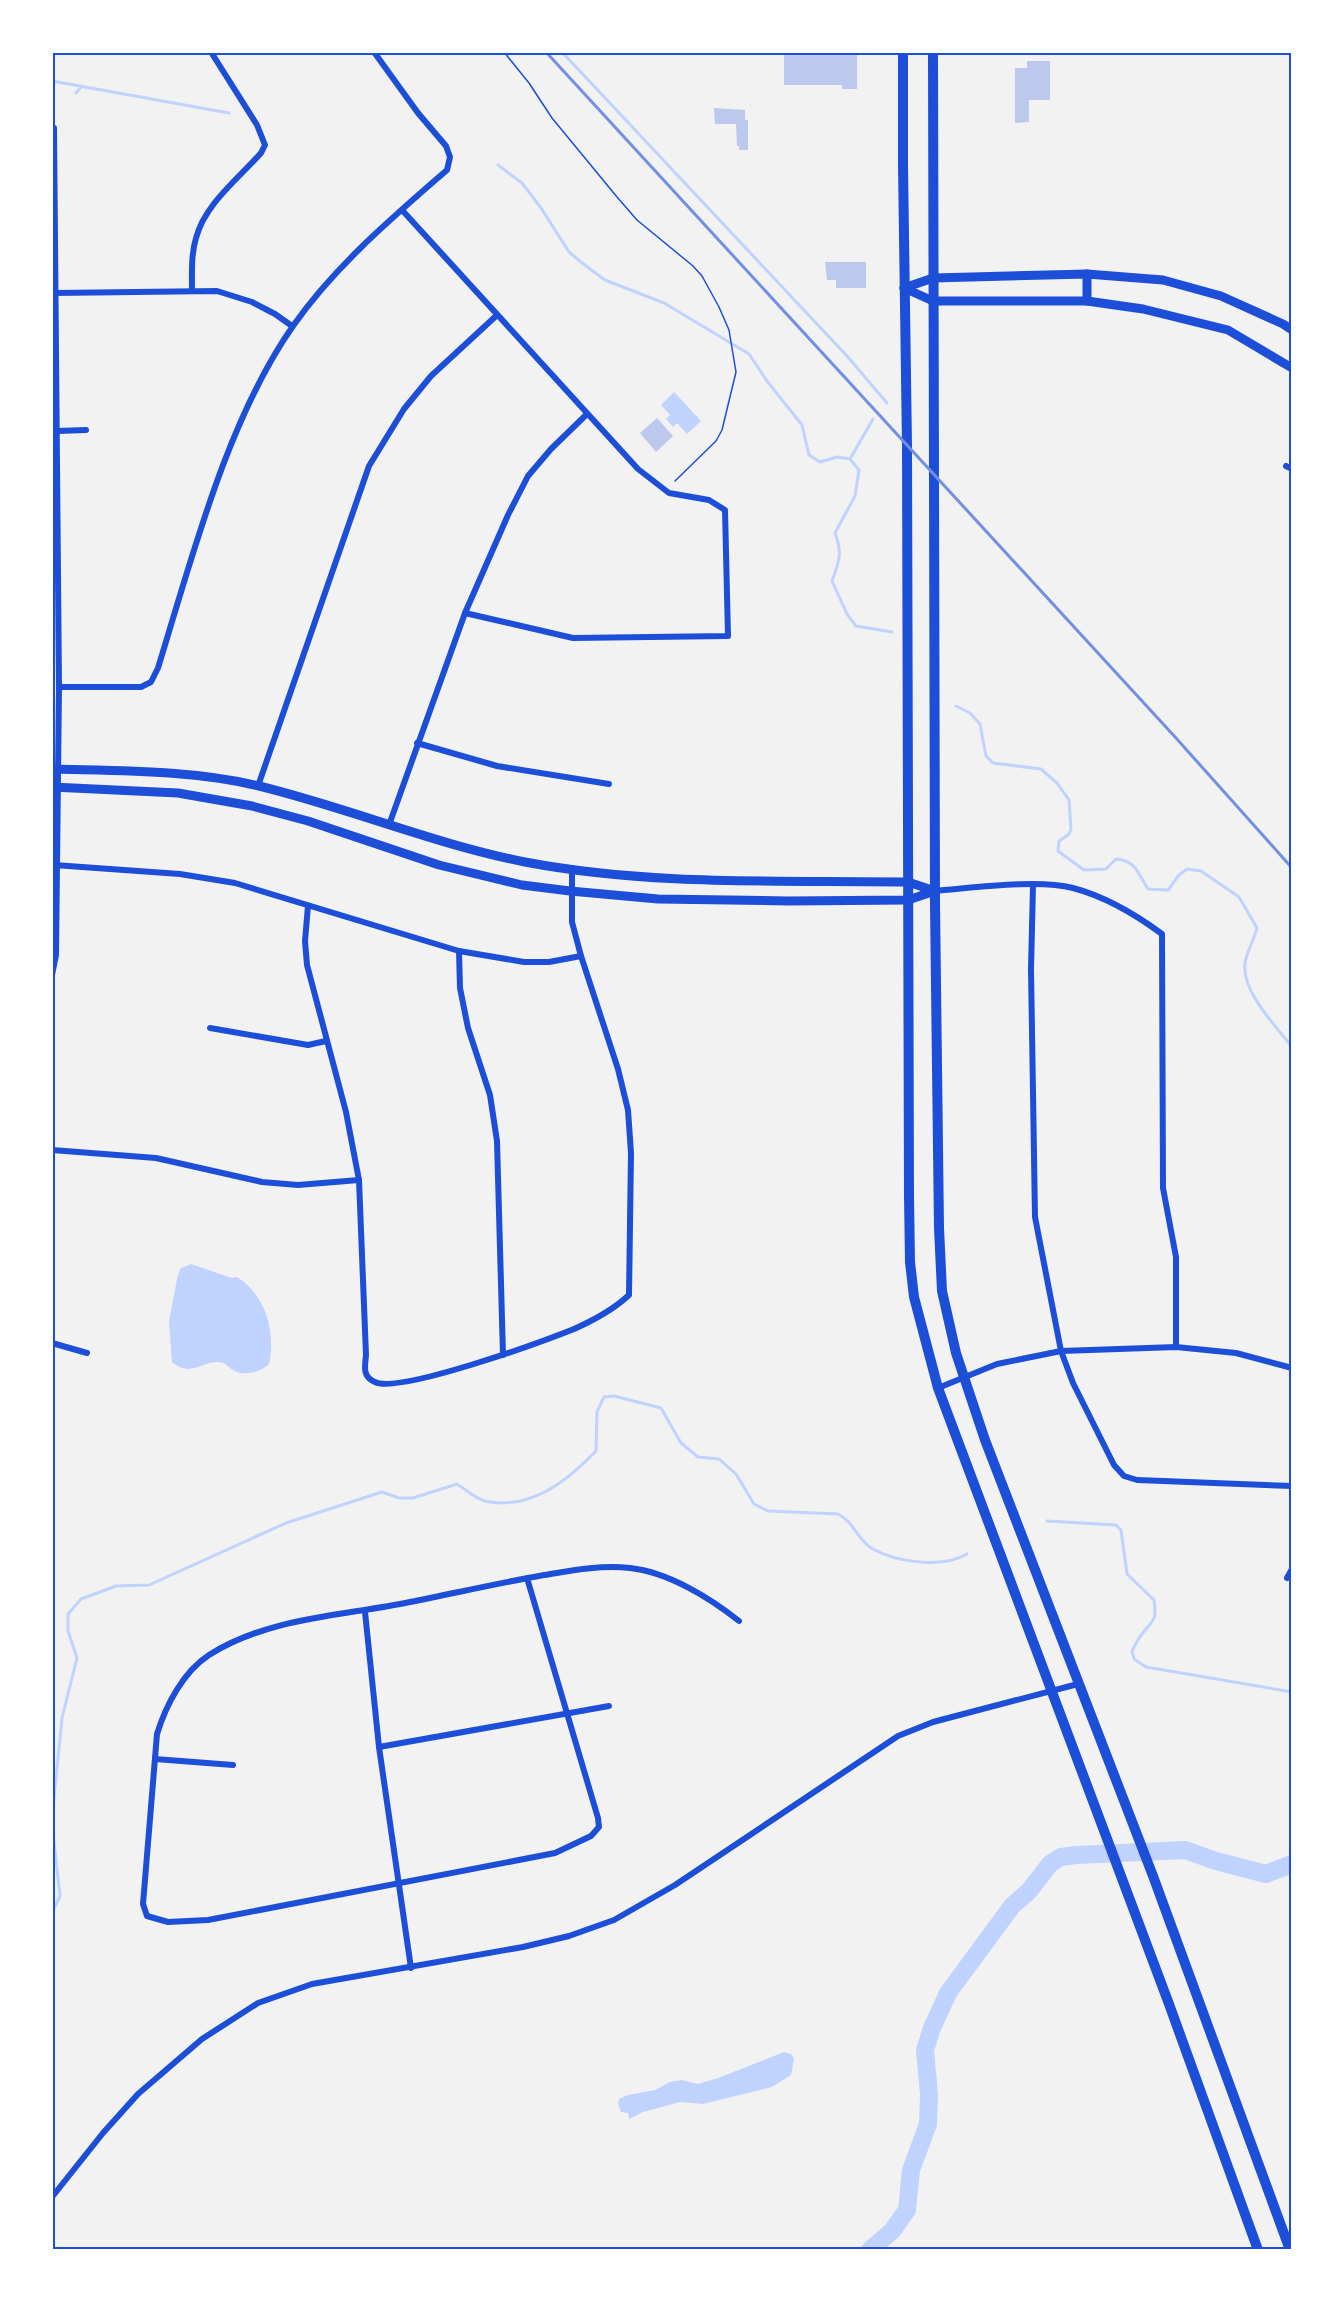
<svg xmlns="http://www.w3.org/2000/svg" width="1344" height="2302" font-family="Barlow,sans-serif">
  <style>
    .water { fill: #bfd3fe }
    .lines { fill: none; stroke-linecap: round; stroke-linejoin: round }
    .stream { stroke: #bfd3fe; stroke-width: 3 }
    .river { stroke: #bfd3fe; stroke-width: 18 }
    .building { fill: #bdc9ec }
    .path { stroke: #1d4ed8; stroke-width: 1.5 }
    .minor { stroke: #1d4ed8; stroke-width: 6 }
    .secondary { stroke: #1d4ed8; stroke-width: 9 }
    .primary { stroke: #1d4ed8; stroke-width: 10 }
    .rail { stroke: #7290e2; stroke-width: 3 }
    .neatline { fill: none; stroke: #1d4ed8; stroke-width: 2 }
  </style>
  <rect width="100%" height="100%" fill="#f2f2f2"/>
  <g class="water">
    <path d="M674,392l27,29 -14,13 -10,-11 -4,4 -7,-8 4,-4 -9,-10z"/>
    <path d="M191,1264l41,14 5,-1c29,18 39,56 32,87 -8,8 -25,13 -36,6 -7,-4 -7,-8 -16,-8 -18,1 -27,15 -45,0l-3,-41 9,-47 3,-6z"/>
    <path d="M784,2052l7,2 3,5 -3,16 -19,12 -69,17 -23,-2 -37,10 -14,7 -1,-6 -7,-1 -3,-8 1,-5 9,-4 27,-5 15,-8 12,-2 16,4 20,-6z"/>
  </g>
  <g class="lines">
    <g class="stream">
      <path d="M562,52l285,304 40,47"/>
      <path d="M52,81l177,32"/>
      <path d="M76,93l6,-7"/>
      <path d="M498,165l24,18 19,25 28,44 17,14 19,14 59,23 85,51 18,27 35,44 7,30 11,7 17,-5 13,2 9,11 -4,26 -20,37c8,21 4,28 -3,48l15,33 9,12 36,6"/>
      <path d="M850,459l23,-40"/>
      <path d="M956,706l14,7 10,11 6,32 7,7 48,6 16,14 12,17 2,30 -3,5 -9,6 -1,10 26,19 22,-1 10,-10c20,1 22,15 32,30l20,1 11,-15 8,-6 14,2 38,26 18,31c-3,12 -10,23 -12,35 -4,28 31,63 47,84"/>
      <path d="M1047,1521l69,4 5,5 6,44 27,26c3,20 0,19 -12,34 -4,5 -7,11 -10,17l2,8 12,8 146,25"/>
      <path d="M52,1818l10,-100 15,-60 -9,-27v-17l13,-15 35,-13 33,-1 137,-62 96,-31 17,6h14l44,-14c8,5 19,15 28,17 45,10 82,-20 111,-50l1,-39 7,-15 10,-1 47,12 20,35 17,14 21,2 17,15 18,30 14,7 70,3c16,8 20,26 33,34 24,14 71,21 96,6"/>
      <path d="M52,1823l8,73 -8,17"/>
    </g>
    <path class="river" d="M870,2250l22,-19 15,-21 4,-40 17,-46 1,-29 -4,-45 7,-22 16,-35 64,-87 17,-15 21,-27 11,-7 15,-2 109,-5 31,11 50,13 26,-10"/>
  </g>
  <g class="building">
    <path d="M857,52v37h-15v-4h-58v-32z"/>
    <path d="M1027,61h23v39h-21v22l-14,1v-55h12z"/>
    <path d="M714,108l31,2v10h3v30h-9v-4h-2l-1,-22h-21z"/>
    <path d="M825,262h41v26h-30v-8h-9z"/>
    <path d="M657,418l16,18 -17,16 -16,-19z"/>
  </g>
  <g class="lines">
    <path class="path" d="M504,52l25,31 23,35 65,79 20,23 56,46 9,10 17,31 10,23 7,42 -14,58 -6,11 -41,40"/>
    <g class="minor">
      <path d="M402,210l236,259 31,24 40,7 16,10 3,126 -155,2 -108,-25"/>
      <path d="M192,289c0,-17 -1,-34 4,-51 9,-34 42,-59 65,-85l4,-8 -8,-20 -46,-73"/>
      <path d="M54,293l163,-2 35,11 23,12 17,12"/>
      <path d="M57,431l29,-1"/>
      <path d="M1286,466l6,3"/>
      <path d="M59,687h82l10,-5 7,-14c34,-110 69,-248 135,-342 42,-60 99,-108 154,-156l3,-13 -4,-11 -28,-33 -44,-61"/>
      <path d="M417,743l80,23 112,18"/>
      <path d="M258,786l111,-320 35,-57 27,-33 65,-60"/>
      <path d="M389,825l76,-212 43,-98 20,-39 23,-27 36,-35"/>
      <path d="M54,865l126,9 55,9 224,68 65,11h25l32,-6"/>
      <path d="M1033,885l-2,84 4,248 26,134 12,32 41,82 10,11 13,4 155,6"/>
      <path d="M935,891c38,-3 102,-12 138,-3 34,9 62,26 89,46l1,254 13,69v90"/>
      <path d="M308,906l-3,35 2,24 39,147 13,68 7,175c-1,11 -4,22 9,27 24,12 169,-41 199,-53 18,-8 40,-20 55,-34l2,-142 -3,-43 -10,-41 -37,-113 -9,-34v-54"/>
      <path d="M459,951l1,37 8,40 22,67 7,46 6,214"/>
      <path d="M52,975l4,-20 3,-268 -5,-559"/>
      <path d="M210,1028l98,17 18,-4"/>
      <path d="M52,1150l104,8 106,24 36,3 61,-5"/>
      <path d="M52,1343l35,10"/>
      <path d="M938,1388l59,-24 64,-13 115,-4 60,6 56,15"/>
      <path d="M527,1578l71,240 1,9 -8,9 -36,17 -347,67 -40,2 -21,-6 -4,-12 14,-170c9,-29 26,-62 52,-79 60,-38 134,-39 201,-53 45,-9 89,-19 134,-27 30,-5 56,-10 86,-7 38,4 80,30 109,53"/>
      <path d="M1287,1578l5,-9"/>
      <path d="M365,1612l14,135 32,221"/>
      <path d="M379,1747l230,-41"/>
      <path d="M155,1759l78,6"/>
      <path d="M52,2197l51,-64 35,-39 64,-55 56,-36 54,-19 211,-37 46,-11 45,-16 61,-35 223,-149 35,-14 145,-38"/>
    </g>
    <g class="secondary">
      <path d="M904,288l29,13h154l56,8 85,21 64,38"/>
      <path d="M904,288l29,-10 154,-4 76,6 58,16 62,28 9,6"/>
      <path d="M1087,301v-27"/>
      <path d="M52,769c70,2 140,1 207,17 90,22 175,58 266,76 126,24 255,18 383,20l27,9"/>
      <path d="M52,787l126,6 74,13 56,15 131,44 83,20 48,6 88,8 131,2 119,-1 27,-9"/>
    </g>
    <g class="primary">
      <path d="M903,52v113l4,281 2,750 1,66 4,35 24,91 231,616 89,246"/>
      <path d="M933,52l2,852 4,324 3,63 14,62 29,87 168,436 137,374"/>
    </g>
    <path class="rail" d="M546,52l630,686 116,130"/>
  </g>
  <rect width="1344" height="2302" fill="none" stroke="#ffffff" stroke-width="108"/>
  <rect x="54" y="54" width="1236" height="2194" class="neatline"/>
</svg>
